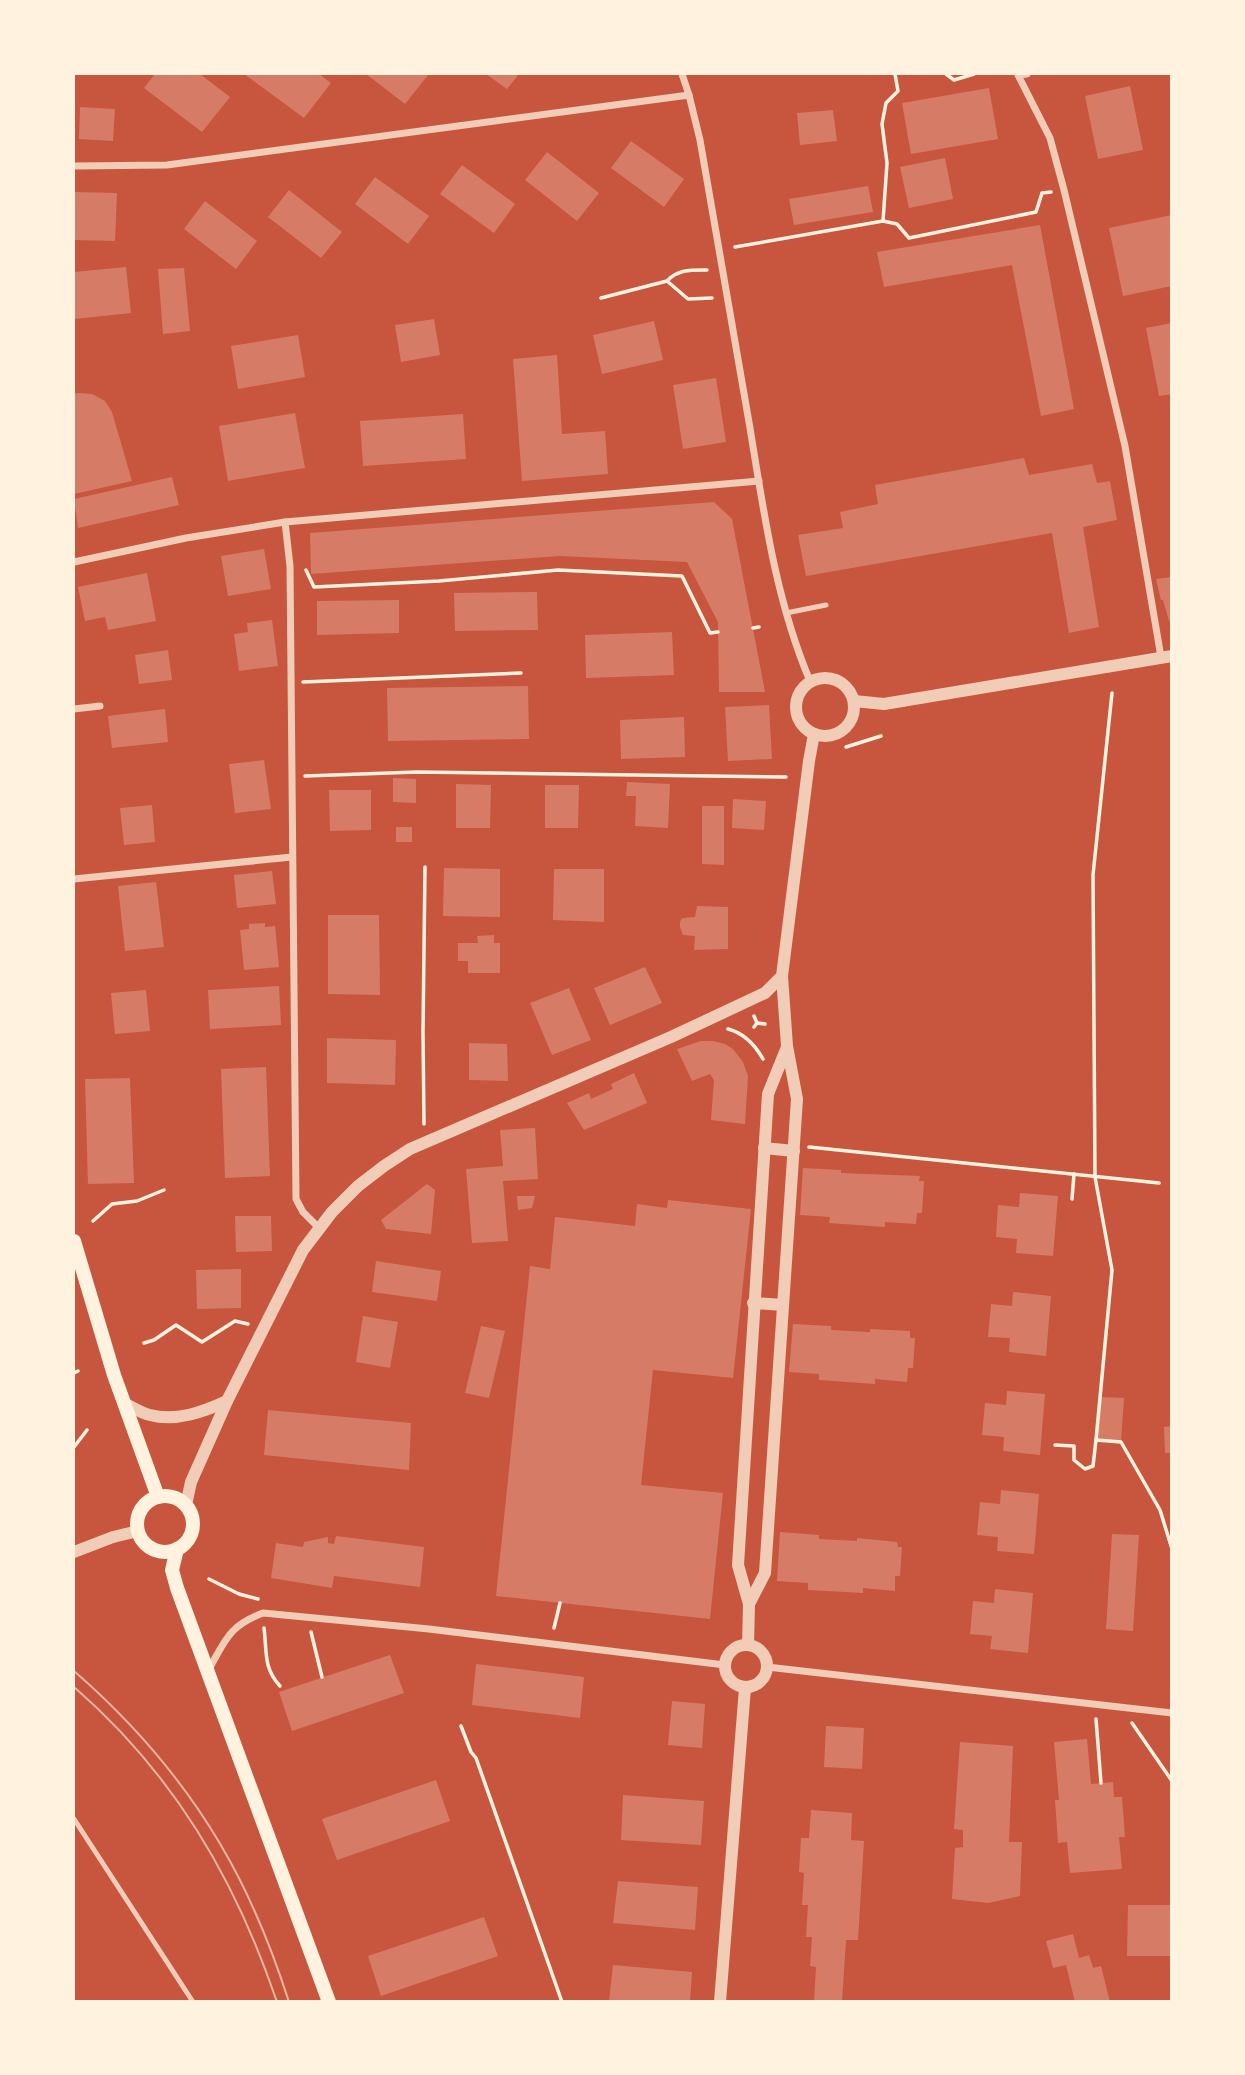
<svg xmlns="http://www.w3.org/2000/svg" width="1245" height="2075" font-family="Karla,sans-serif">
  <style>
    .building { fill: #d67c66 }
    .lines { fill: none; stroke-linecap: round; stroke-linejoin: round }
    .path { stroke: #fff3e0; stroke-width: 3.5 }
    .service { stroke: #f1ccb7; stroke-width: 5 }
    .minor { stroke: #f1ccb7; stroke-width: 7 }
    .tertiary { stroke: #f1ccb7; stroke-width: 12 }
    .secondary { stroke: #fff3e0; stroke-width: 14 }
    .tram { stroke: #e9b49f; stroke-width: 2 }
  </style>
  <rect width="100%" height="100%" fill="#c8553d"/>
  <g class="building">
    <path d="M155,74h45l30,23 -28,35 -58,-44z"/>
    <path d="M244,74h75l12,9 -27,35z"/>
    <path d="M366,74h63l-24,30z"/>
    <path d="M486,74h33l-12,15z"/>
    <path d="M1130,86l13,64 -45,9 -13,-63z"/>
    <path d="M989,88l9,51 -87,15 -9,-51z"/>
    <path d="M80,107l35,2 -2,32 -34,-2z"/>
    <path d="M833,110l4,31 -37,4 -3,-32z"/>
    <path d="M631,141l53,38 -20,28 -53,-39z"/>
    <path d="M547,152l52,41 -22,28 -52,-41z"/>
    <path d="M945,158l8,41 -44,9 -9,-41z"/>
    <path d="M462,165l53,39 -21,29 -54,-39z"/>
    <path d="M375,177l54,39 -21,28 -53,-40z"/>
    <path d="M868,186l5,26 -79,13 -5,-26z"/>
    <path d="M289,190l53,42 -21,26 -53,-41z"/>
    <path d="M74,192l43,1 -2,48 -41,-1z"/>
    <path d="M205,201l52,40 -21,28 -52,-40z"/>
    <path d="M1172,215v71l-49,10 -14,-68z"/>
    <path d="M1040,225l34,184 -33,7 -29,-151 -128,22 -7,-35z"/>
    <path d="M126,267l5,46 -57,6v-47z"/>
    <path d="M184,268l6,63 -27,3 -5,-65z"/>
    <path d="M434,319l6,36 -39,7 -6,-37z"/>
    <path d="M654,321l9,39 -61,14 -9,-39z"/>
    <path d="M1172,323v71l-13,2 -13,-68z"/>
    <path d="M298,335l7,42 -67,12 -7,-43z"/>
    <path d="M557,355l5,79 43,-3 3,43 -86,7 -9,-122z"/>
    <path d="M716,378l10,64 -43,7 -10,-64z"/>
    <path d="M79,393l13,1 13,7 7,11 20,69 -58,13v-100z"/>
    <path d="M295,413l10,55 -77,13 -9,-55z"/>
    <path d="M463,414l3,45 -103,7 -3,-45z"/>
    <path d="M1024,458l5,17 63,-11 5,19 13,-2 7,39 -34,7 16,100 -30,6 -17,-100 -246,43 -8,-41 45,-7 -3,-16 38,-8 -3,-19z"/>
    <path d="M172,477l7,28 -101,23 -4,-29z"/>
    <path d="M714,502l18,17 33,173h-46l-1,-70 -31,-60 -127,-6 -249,18 -1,-41z"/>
    <path d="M264,549l7,40 -43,7 -7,-40z"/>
    <path d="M147,573l9,48 -48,9 -3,-13 -20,4 -7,-34z"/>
    <path d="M1172,577v44h-3l-6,-21h-2l-5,-21z"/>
    <path d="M537,592l1,38 -83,1 -1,-38z"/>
    <path d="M399,600v33l-82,2v-34z"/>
    <path d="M272,620l6,46 -39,5 -5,-37 14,-2 -1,-9z"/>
    <path d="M672,632l2,43 -88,3 -1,-43z"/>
    <path d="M168,650l4,30 -33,4 -4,-29z"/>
    <path d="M528,686l1,53 -141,2 -1,-53z"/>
    <path d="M769,705l3,54 -44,2 -3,-54z"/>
    <path d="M165,709l3,33 -56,6 -4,-32z"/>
    <path d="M684,717l1,40 -64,2 -1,-39z"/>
    <path d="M264,760l7,49 -36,4 -6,-49z"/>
    <path d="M393,778l23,1v24l-23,-1z"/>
    <path d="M627,782l43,2 -2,44 -33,-2 1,-30h-10z"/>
    <path d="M456,784l35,1 -1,43h-34z"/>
    <path d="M545,785h34l-1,43h-33z"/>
    <path d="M329,790h42v40l-41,1z"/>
    <path d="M733,799l33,2 -2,29 -32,-2z"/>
    <path d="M152,805l3,37 -31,3 -4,-37z"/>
    <path d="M702,806h22v59l-22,-1z"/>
    <rect x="396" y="827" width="16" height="15"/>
    <path d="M444,868l56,1v48l-57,-1z"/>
    <path d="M554,869h50v53l-51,-2z"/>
    <path d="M272,871l4,33 -39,4 -3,-33z"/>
    <path d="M156,882l8,65 -39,4 -7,-65z"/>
    <path d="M697,906l31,1v42l-34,1 1,-14 -12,-1 -3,-8v-5l2,-4 13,-1z"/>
    <path d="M328,915h51l1,80 -52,-1z"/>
    <path d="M265,923v4l10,-1 4,41 -35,3 -4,-40 9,-1v-5z"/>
    <path d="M494,935v8h6v30h-32v-12h-10v-18h20l-1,-7z"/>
    <path d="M645,967l17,36 -52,22 -16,-37z"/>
    <path d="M279,986l2,39 -71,4 -2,-39z"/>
    <path d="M569,988l22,52 -39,15 -22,-52z"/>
    <path d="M146,990l4,41 -35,3 -4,-41z"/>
    <path d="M327,1038l69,2 -1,45 -68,-2z"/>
    <path d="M701,1041h12l12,3 8,5 10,13 5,14 -3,48 -34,-4 3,-40 -4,-6 -18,7 -15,-32z"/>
    <path d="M469,1043l38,1 1,37 -39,-1z"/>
    <path d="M266,1067l4,109 -45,2 -4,-109z"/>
    <path d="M634,1073l13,30 -63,27 -17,-27 22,-10 2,6 22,-10 -2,-5z"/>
    <path d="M130,1078l4,105 -46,1 -3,-105z"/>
    <path d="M535,1128l3,51 -35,2 5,60 -36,2 -6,-74 37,-3 -3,-36z"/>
    <path d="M803,1168l38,2v3l79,3 -1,5h5l-2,32h-5l-1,11 -31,-2v5l-56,-4 1,-6 -30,-2z"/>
    <path d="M427,1184l8,6 -4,44 -45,-5 -5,-9z"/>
    <path d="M1020,1193l38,3 -5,60 -37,-3 1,-14 -21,-2 2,-32 21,2z"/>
    <path d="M517,1196h18l-3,12 -14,2z"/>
    <path d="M668,1200l83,9 -18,169 -80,-8 -12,115 82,8 -13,126 -214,-23 34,-330 20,3 5,-52 80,9 2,-22 30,4z"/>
    <path d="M235,1216h36l1,35 -36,1z"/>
    <path d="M376,1261l65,10 -4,30 -65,-9z"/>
    <path d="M241,1269v39l-44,1 -1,-39z"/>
    <path d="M1013,1292l38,4 -5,60 -37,-4 1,-14 -22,-1 3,-33 21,2z"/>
    <path d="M363,1316l35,6 -8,46 -34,-6z"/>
    <path d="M793,1324l38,2v4l39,2v-3l40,2v7h5l-2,30h-5l-1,14 -32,-3v5l-56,-4v-6l-30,-2z"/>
    <path d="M481,1326l24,5 -16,67 -24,-5z"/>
    <path d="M1007,1391l38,3 -5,61 -37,-4 1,-14 -22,-2 3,-32 21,2z"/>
    <path d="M1099,1397l25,1 -3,44 -25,-2z"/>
    <path d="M268,1410l143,13 -2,47 -145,-15z"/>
    <path d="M1172,1426v27h-7l-1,-26z"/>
    <path d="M1001,1490l38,4 -5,60 -37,-3 1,-14 -21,-2 3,-33 20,2z"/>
    <path d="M780,1532l39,3v4l38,2v-3l40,4 1,5h4l-2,29h-5v15l-32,-3v5l-55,-3v-7l-31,-2z"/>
    <path d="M1112,1534l27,1 -6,96 -27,-2z"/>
    <path d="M336,1536l88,11 -4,40 -86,-11 -2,12 -61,-10 5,-35 27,4 1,-5 24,-5v6l6,1z"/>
    <path d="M995,1589l38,4 -5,60 -38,-4 2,-13 -22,-2 3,-33 21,2z"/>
    <path d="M390,1655l14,38 -112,38 -13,-39z"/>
    <path d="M476,1664l108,13 -4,41 -108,-13z"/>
    <path d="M672,1701l33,3 -3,44 -34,-3z"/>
    <path d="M826,1726l38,2 -2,41 -38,-2z"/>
    <path d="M1087,1739l4,45 22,-2 1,15h8l3,40h-6l3,32 -52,4 -3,-31 -9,1 -3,-43h4l-5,-58z"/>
    <path d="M960,1742l53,4 -4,96h13l-2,54 -32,7 -36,-4 3,-51 8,-1v-17l-9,-1z"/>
    <path d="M436,1780l14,41 -113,39 -15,-41z"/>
    <path d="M623,1795l81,6 -3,44 -80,-5z"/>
    <path d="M811,1810l41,3 -1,27 13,1 -6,99h-12l-4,62h-28l2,-35 -6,-1 2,-29h-6l2,-32h-6l2,-32 -5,-1 2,-34h8z"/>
    <path d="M618,1881l80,6 -3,43 -82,-7z"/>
    <path d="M1128,1905h44v51h-45z"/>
    <path d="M484,1917l14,39 -117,40 -13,-40z"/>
    <path d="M1073,1934l6,24 10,-3 4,13 8,-2 9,36h-35l-9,-37 -13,3 -7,-27z"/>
    <path d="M613,1965l79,7 -2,30h-81z"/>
  </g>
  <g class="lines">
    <g class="path">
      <path d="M946,74l8,6 20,-6"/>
      <path d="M883,221l14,3 12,14 127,-26 6,-19 9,-1"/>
      <path d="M735,247l148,-26 4,-58 -5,-39 4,-21 12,-12 -3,-17"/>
      <path d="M667,281l21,18 24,-1"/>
      <path d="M601,298l66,-17c11,-12 25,-11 40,-11"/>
      <path d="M306,570l8,17 125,-6 119,-11 124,6 28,57 8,-1"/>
      <path d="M753,628l6,-1"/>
      <path d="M303,682l218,-9"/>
      <path d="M1112,693l-19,182 2,302 17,93 -16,170 25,2 39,68 12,39"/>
      <path d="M846,747l35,-11"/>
      <path d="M305,776l112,-4 369,5"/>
      <path d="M757,1023l8,1"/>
      <path d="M754,1027l3,-4 -3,-7"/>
      <path d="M728,1029c16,4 27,16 35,30"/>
      <path d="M424,1124l-1,-92 2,-165"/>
      <path d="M809,1147l350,36"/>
      <path d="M1072,1199l2,-25"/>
      <path d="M93,1221l19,-17 25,-3 27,-11"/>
      <path d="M144,1343l10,-3 22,-15 26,17 33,-21 13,3"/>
      <path d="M74,1373l4,-2"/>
      <path d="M1055,1445l19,1v14l11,9 8,-3 3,-26"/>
      <path d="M74,1447l13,-17"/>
      <path d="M209,1579l30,15 19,5"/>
      <path d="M264,1628c3,23 -1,40 16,58"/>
      <path d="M554,1628l6,-25"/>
      <path d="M311,1632l11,45"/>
      <path d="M1096,1719l5,64"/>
      <path d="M1132,1723l40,58"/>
      <path d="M461,1726l10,26 5,6 86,244"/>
    </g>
    <g class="service">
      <path d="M786,613l40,-8"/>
      <path d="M74,1819l119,183"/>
    </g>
    <g class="minor">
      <path d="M682,74l7,21 11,45c17,96 33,192 50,288 14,86 26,173 60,253"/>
      <path d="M1027,74l-9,1 32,63 14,52 61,256 36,211"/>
      <path d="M74,166l93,-1 522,-70"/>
      <path d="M285,522l5,44 6,633 7,13 16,16"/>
      <path d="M74,562l112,-24 99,-16 474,-41"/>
      <path d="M74,709l26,-3"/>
      <path d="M74,879l218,-22"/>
      <path d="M767,1667l405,46"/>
      <path d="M209,1669c17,-30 20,-43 54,-56l166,16 296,36"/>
    </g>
    <g class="tertiary">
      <circle cx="825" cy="707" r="29"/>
      <path d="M854,701l30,3 288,-48"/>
      <path d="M764,1148l30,3"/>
      <path d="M753,1303l30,2"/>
      <path d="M124,1403c8,4 17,10 26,12 26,7 53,-3 77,-14"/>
      <path d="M186,1505l5,-23 36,-81 76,-151 29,-38 26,-26 26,-20 26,-17 261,-112 94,-44 17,-17"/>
      <path d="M74,1552l39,-15 25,-6"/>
      <path d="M749,1604l-11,-39 30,-471 19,-47"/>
      <circle cx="746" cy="1666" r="21"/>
      <path d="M748,1645l1,-41 16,-31 32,-474 -10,-53 -5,-70 27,-215 5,-27"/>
      <path d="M720,2002l25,-314"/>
    </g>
    <g class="secondary">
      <path d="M74,1241l40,134 44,122"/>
      <circle cx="165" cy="1524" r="28"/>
      <path d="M177,1549l-5,21 5,18 152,414"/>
    </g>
    <g class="tram">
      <path d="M74,1671c77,67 140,147 181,241 13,29 24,59 34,90"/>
      <path d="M74,1687c99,86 161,191 203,315"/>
    </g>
  </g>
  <rect width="1245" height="2075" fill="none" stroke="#fff3e0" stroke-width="150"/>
</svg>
